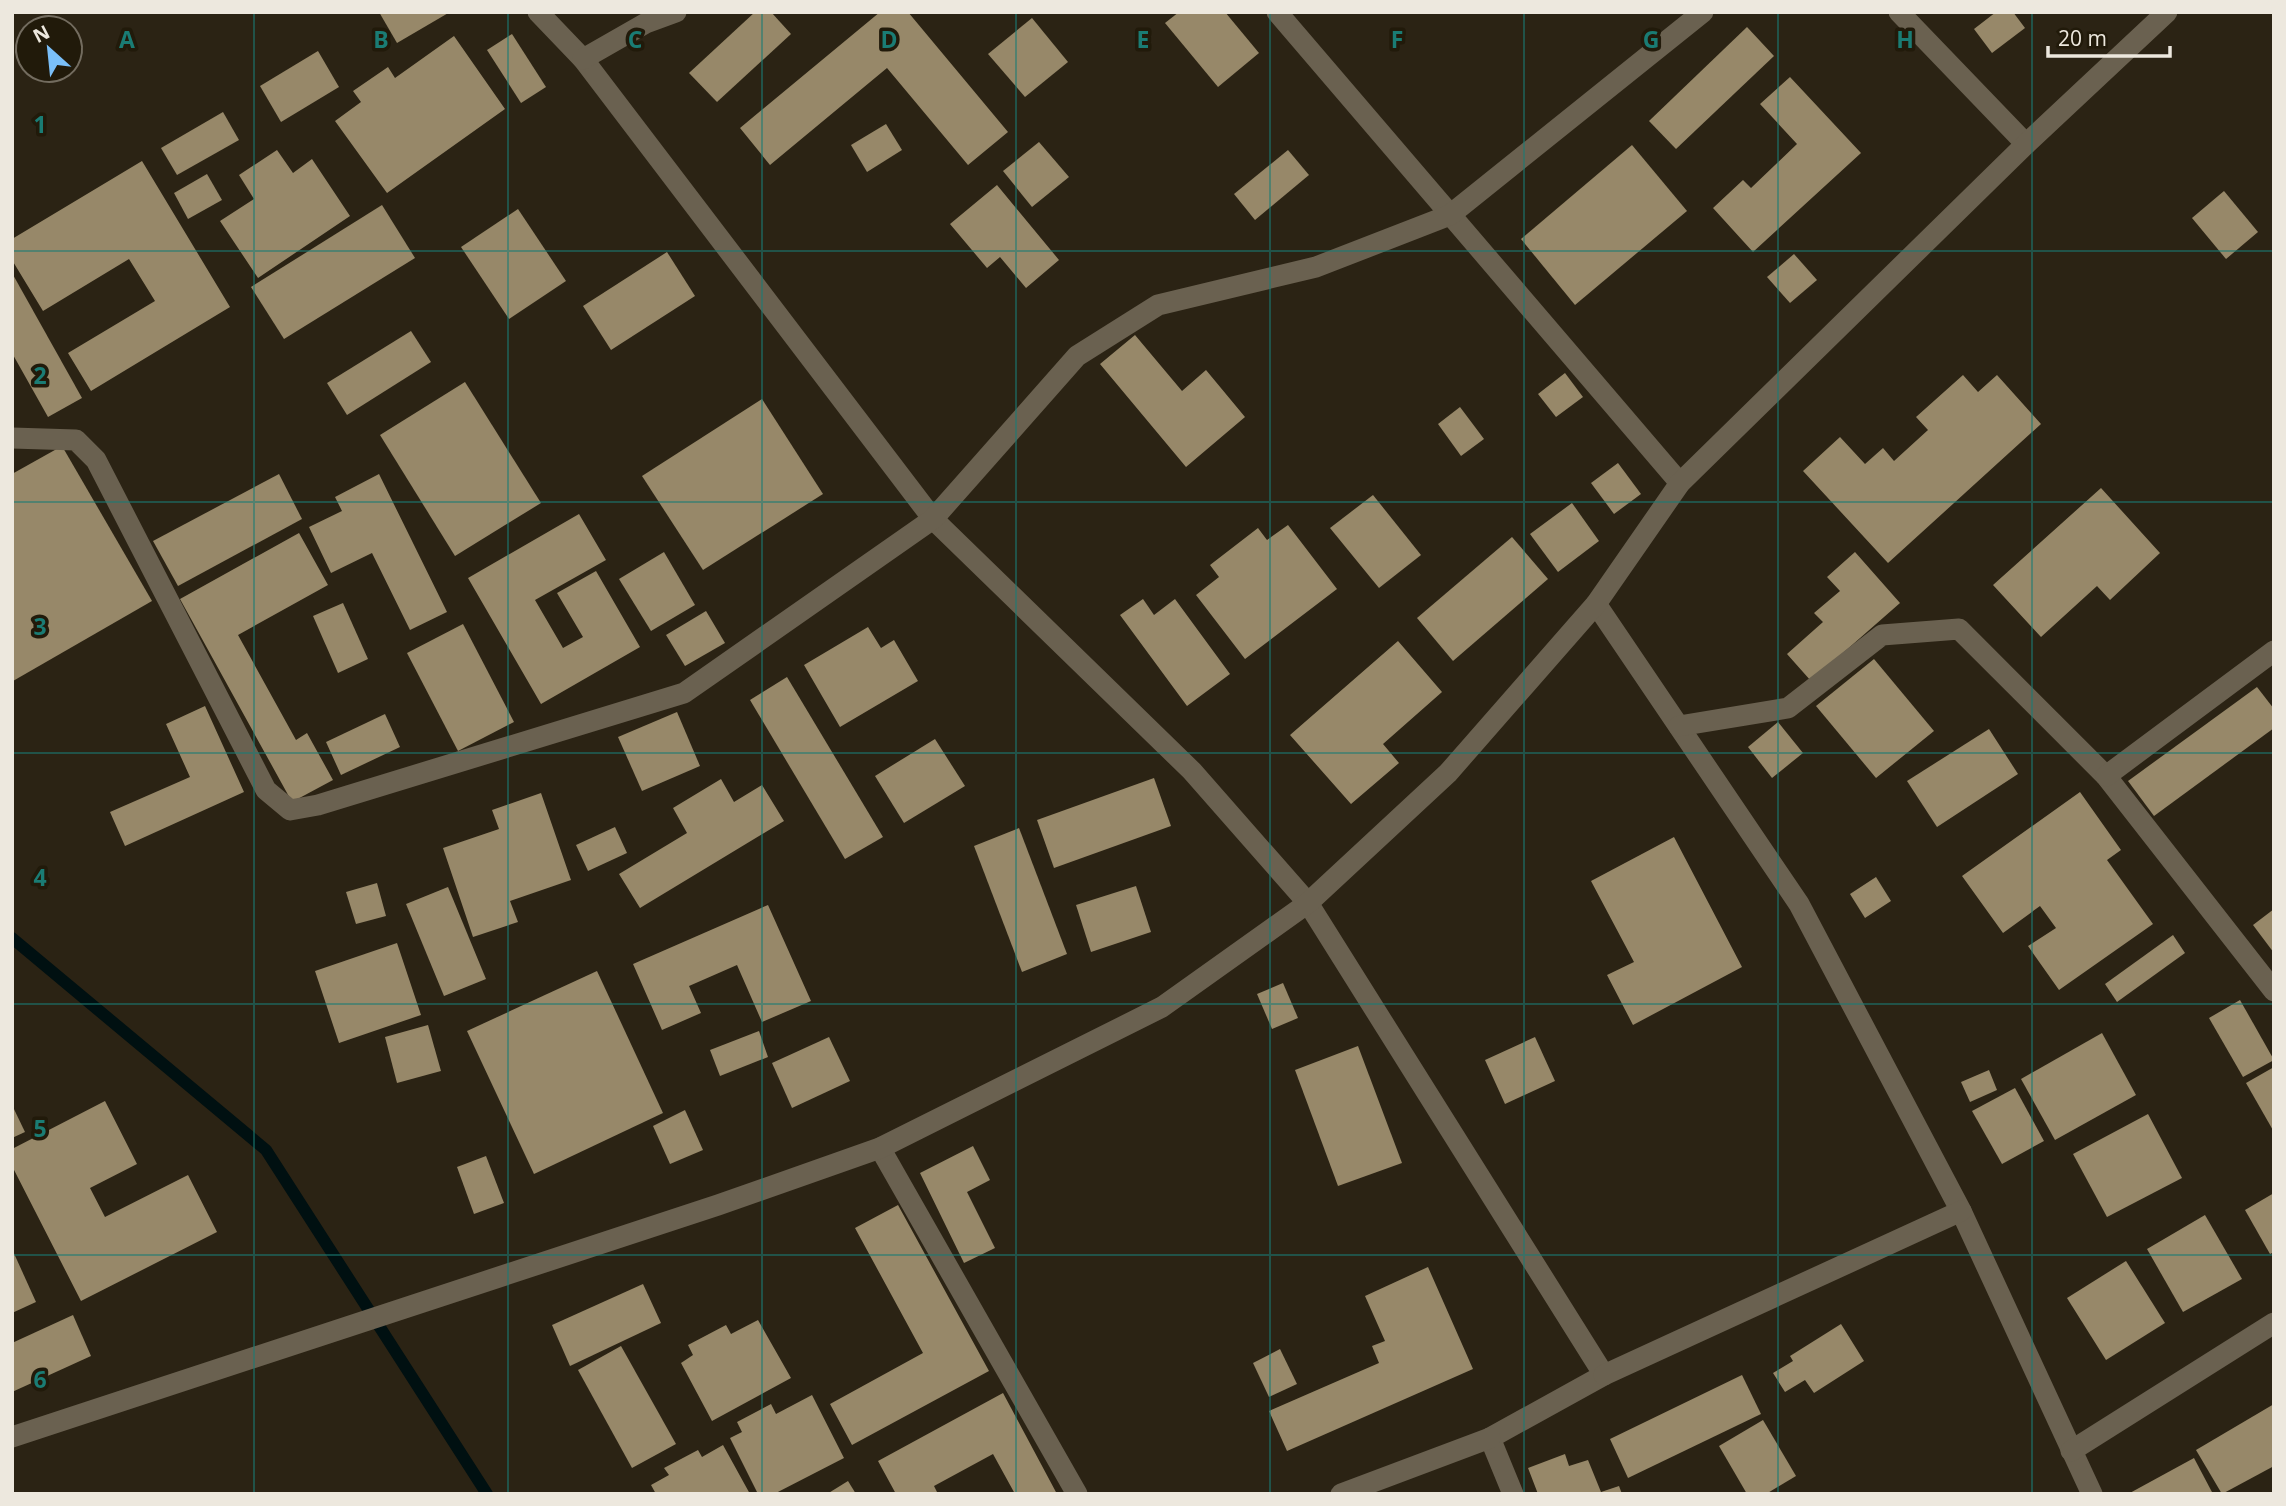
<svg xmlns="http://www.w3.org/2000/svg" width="2286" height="1506" font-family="'Open Sans',sans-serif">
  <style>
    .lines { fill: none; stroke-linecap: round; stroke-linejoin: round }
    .stream { stroke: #001011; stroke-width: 12 }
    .building { fill: #978869 }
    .minor { stroke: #6a6150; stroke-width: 21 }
    .grid { fill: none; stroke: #1a7c74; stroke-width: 2; stroke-opacity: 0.55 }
    .grid-label { font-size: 23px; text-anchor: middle; font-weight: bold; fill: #1a7c74; stroke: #211a0a; stroke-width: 7; stroke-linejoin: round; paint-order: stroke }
  </style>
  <rect width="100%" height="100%" fill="#2b2314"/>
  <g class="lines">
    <path class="stream" d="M12,938l254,212 221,344"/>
  </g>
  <g class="building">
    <path d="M379,12h71l-53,31z"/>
    <path d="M755,12h16l20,22 -74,68 -28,-29z"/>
    <path d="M880,12h28l100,120 -40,33 -81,-97 -117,97 -30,-37z"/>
    <path d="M1179,12h46l34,41 -41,34 -53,-64z"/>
    <path d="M1996,12h17l12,16 -33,25 -18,-24z"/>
    <path d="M1032,18l36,44 -43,35 -37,-43z"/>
    <path d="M1747,27l27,29 -98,93 -27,-28z"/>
    <path d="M512,34l34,53 -25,16 -34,-53z"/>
    <path d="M454,36l51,73 -118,84 -52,-72 26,-19 -8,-11 35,-24 7,11z"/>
    <path d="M318,51l21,36 -58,35 -21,-36z"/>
    <path d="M1790,77l71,76 -108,99 -40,-44 30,-28 8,8 46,-44 -37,-40z"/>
    <path d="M223,112l16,28 -62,35 -16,-27z"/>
    <path d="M886,124l16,26 -35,22 -16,-27z"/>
    <path d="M1039,142l30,35 -37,30 -29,-36z"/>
    <path d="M1632,145l55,66 -112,94 -54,-66z"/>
    <path d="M277,150l16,23 19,-14 38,57 -92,62 -38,-57 34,-22 -15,-24z"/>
    <path d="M1288,150l21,25 -54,45 -21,-26z"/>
    <path d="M142,161l88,146 -139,84 -23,-38 87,-52 -26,-42 -86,52 -31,-51v-21z"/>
    <path d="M207,174l15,26 -34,19 -14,-26z"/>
    <path d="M997,185l62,75 -33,28 -26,-31 -13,11 -37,-44z"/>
    <path d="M2224,191l34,41 -32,27 -34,-41z"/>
    <path d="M382,205l33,53 -131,81 -33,-52z"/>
    <path d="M518,209l48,72 -57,38 -48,-72z"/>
    <path d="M667,252l28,44 -84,54 -28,-44z"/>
    <path d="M1794,254l23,26 -27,23 -23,-26z"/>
    <path d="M12,273l70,125 -34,19 -36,-64z"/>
    <path d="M411,331l20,31 -84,53 -20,-32z"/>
    <path d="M1135,335l47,56 24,-21 39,47 -59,50 -86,-103z"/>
    <path d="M1565,373l18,24 -27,20 -18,-23z"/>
    <path d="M1963,375l15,17 19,-17 44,49 -153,139 -85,-92 37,-34 25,27 18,-16 11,13 34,-31 -12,-13z"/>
    <path d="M465,382l76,121 -86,53 -75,-121z"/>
    <path d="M762,399l61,95 -120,76 -61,-94z"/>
    <path d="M1460,407l24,32 -23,17 -23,-32z"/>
    <path d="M62,446l90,155 -139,80 -1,-207z"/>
    <path d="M1618,463l23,31 -27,20 -23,-31z"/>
    <path d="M279,474l23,45 -124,67 -25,-45z"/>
    <path d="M379,474l68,138 -37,18 -38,-77 -41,20 -22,-46 33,-16 -7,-14z"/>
    <path d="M2101,488l59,65 -50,47 -13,-14 -56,51 -48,-52z"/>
    <path d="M1373,495l48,60 -42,33 -49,-60z"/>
    <path d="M1572,503l27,38 -41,31 -28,-38z"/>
    <path d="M579,514l27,46 -71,40 28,48 20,-11 -26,-44 39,-22 44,76 -99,57 -73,-126z"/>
    <path d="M1288,525l49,64 -92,70 -49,-64 23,-18 -9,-12 48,-37 9,12z"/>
    <path d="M299,533l29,52 -90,50 58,105 11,-7 26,47 -41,22 -112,-203z"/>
    <path d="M1512,537l36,42 -95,82 -36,-43z"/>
    <path d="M664,552l31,53 -44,26 -32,-52z"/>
    <path d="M1855,552l45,51 -89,78 -24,-27 36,-32 -9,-9 26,-22 -13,-14z"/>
    <path d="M1143,599l11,16 21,-16 55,75 -43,32 -67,-91z"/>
    <path d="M343,603l25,56 -30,14 -25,-57z"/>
    <path d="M706,611l19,32 -40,23 -19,-31z"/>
    <path d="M463,624l51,98 -56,29 -51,-98z"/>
    <path d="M868,627l13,21 13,-8 24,41 -78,46 -36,-62z"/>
    <path d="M1398,641l44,51 -59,52 16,19 -48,41 -61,-69z"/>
    <path d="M1874,659l60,72 -58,47 -60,-72z"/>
    <path d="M787,677l96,160 -38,22 -95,-159z"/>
    <path d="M2257,687l17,22v19l-120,88 -26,-35z"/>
    <path d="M205,706l39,86 -119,54 -15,-34 80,-35 -24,-53z"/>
    <path d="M677,712l23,54 -58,25 -24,-54z"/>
    <path d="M385,714l15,33 -59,28 -15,-33z"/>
    <path d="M1778,722l25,31 -31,25 -24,-31z"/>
    <path d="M1989,729l29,45 -81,53 -30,-46z"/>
    <path d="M935,739l30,47 -61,37 -29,-47z"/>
    <path d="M1154,778l17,48 -117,42 -17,-48z"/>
    <path d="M721,779l13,23 28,-17 22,36 -144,87 -21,-34 68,-41 -14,-25z"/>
    <path d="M2080,792l41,58 -14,10 46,64 -94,66 -31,-44 28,-18 -16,-22 -37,27 -41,-57z"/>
    <path d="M541,793l30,87 -61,21 8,21 -45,15 -30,-89 56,-19 -7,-19z"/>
    <path d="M615,827l12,26 -39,18 -12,-26z"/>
    <path d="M1019,828l48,126 -45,18 -48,-126z"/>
    <path d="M1674,837l68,130 -109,58 -26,-50 27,-13 -43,-81z"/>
    <path d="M1876,877l15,24 -26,17 -15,-24z"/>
    <path d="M377,883l9,33 -30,8 -10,-32z"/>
    <path d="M1136,886l15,46 -60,20 -15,-47z"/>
    <path d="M448,887l38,92 -42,17 -38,-92z"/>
    <path d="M768,905l43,96 -49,21 -25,-57 -48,21 12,27 -39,17 -29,-66z"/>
    <path d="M2274,909v44l-21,-28z"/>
    <path d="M2173,935l12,18 -68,49 -12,-18z"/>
    <path d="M397,943l24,72 -82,28 -24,-72z"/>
    <path d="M597,971l66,142 -129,61 -67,-143z"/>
    <path d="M1283,983l15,35 -26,11 -15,-35z"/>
    <path d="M2240,1000l34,60 -31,17 -34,-59z"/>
    <path d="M428,1025l13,46 -44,12 -12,-46z"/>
    <path d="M759,1031l9,26 -48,19 -10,-26z"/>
    <path d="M2102,1033l34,62 -81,45 -34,-61z"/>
    <path d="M829,1037l21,44 -58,27 -20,-45z"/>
    <path d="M1535,1037l20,44 -50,23 -20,-44z"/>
    <path d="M1358,1046l44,117 -64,23 -43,-116z"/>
    <path d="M2274,1067v65l-28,-49z"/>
    <path d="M1989,1070l8,20 -27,12 -9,-20z"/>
    <path d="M2015,1088l29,53 -42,23 -30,-53z"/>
    <path d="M105,1101l32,63 -47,24 15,29 83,-42 29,57 -136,69 -69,-135v-17z"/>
    <path d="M12,1105l13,27 -13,6z"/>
    <path d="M685,1110l18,40 -33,14 -17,-38z"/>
    <path d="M2148,1114l34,64 -75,39 -34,-63z"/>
    <path d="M973,1146l17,34 -23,12 28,56 -31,15 -44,-90z"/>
    <path d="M486,1156l18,47 -30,11 -17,-47z"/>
    <path d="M2274,1193v59l-4,2 -25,-44z"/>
    <path d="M898,1205l91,166 -137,74 -22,-41 93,-51 -68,-125z"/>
    <path d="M2205,1215l37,64 -59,33 -36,-63z"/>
    <path d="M12,1249l24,53 -24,11z"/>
    <path d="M2126,1261l39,62 -59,37 -39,-62z"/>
    <path d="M1428,1267l45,102 -186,82 -18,-40 110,-48 -7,-17 13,-5 -20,-45z"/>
    <path d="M643,1284l18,39 -91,43 -18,-41z"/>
    <path d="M73,1315l18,41 -79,36v-49z"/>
    <path d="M758,1320l33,58 -79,43 -31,-58 12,-8 -5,-10 38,-20 5,9z"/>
    <path d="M1841,1324l23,37 -50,32 -9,-13 -20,12 -12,-19 20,-12 -3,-5z"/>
    <path d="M621,1346l55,98 -44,24 -54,-98z"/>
    <path d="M1280,1349l17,35 -28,13 -16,-34z"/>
    <path d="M1742,1375l19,39 -133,64 -18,-39z"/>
    <path d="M1003,1393l54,101h-42l-22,-40 -59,32 4,8h-42l-18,-33z"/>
    <path d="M812,1395l32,63 -70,36h-16l-28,-56 12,-6 -5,-10 34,-18 5,10z"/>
    <path d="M2274,1404v62l-52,28 -26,-44z"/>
    <path d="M1763,1420l33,56 -30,18h-19l-28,-48z"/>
    <path d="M723,1445l27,49h-94l-5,-9 18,-10 -5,-7 34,-18 4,7z"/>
    <path d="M1565,1454l4,12 19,-6 13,32 18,-6 3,8h-84l-10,-26z"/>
    <path d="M2194,1458l19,36h-85z"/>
    <path d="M848,1481l8,13h-29z"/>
  </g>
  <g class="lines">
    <g class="minor">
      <path d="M538,12l45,47 350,460 259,252 116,132 296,472 -114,63 23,56"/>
      <path d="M1277,12l403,471"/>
      <path d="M1899,12l127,132"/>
      <path d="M583,59l63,-36 30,-11"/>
      <path d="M12,438l64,2 20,20 170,330 24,20 28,-5 366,-112 249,-174 144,-163 81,-51 158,-38 134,-52 253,-203"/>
      <path d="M1596,604l203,300 162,307 131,283"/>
      <path d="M1679,726l109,-18 94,-73 77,-6 147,147 168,215"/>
      <path d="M2106,776l168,-125"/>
      <path d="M880,1148l197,346"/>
      <path d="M1604,1375l357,-164"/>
      <path d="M12,1437l706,-232 162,-57 282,-141 146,-104 140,-130 148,-169 84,-121 346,-339 141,-132"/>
      <path d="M2071,1451l203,-128"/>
      <path d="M1341,1494l149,-56"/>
    </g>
  </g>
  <path class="grid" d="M254,12v1482M508,12v1482M762,12v1482M1016,12v1482M1270,12v1482M1524,12v1482M1778,12v1482M2032,12v1482M12,251h2262M12,502h2262M12,753h2262M12,1004h2262M12,1255h2262"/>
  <g class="grid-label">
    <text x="127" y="48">A</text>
    <text x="381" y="48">B</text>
    <text x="635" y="48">C</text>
    <text x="889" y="48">D</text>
    <text x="1143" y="48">E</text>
    <text x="1397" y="48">F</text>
    <text x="1651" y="48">G</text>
    <text x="1905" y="48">H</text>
    <text x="40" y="133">1</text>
    <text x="40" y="384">2</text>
    <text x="40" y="635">3</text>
    <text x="40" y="886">4</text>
    <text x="40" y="1137">5</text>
    <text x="40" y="1388">6</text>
  </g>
  <rect width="2286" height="1506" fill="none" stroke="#ede8de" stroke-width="28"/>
  <g transform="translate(49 49) rotate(333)"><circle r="33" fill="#211a0a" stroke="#736c5f" stroke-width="2"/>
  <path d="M0-5L12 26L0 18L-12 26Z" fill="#7abff8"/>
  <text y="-10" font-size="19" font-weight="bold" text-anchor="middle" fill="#ede8de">N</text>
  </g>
  <path d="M2048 46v10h122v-10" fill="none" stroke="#ede8de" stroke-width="3.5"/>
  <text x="2058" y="46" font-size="21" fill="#ede8de" stroke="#211a0a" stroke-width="5" paint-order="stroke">20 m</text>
</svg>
